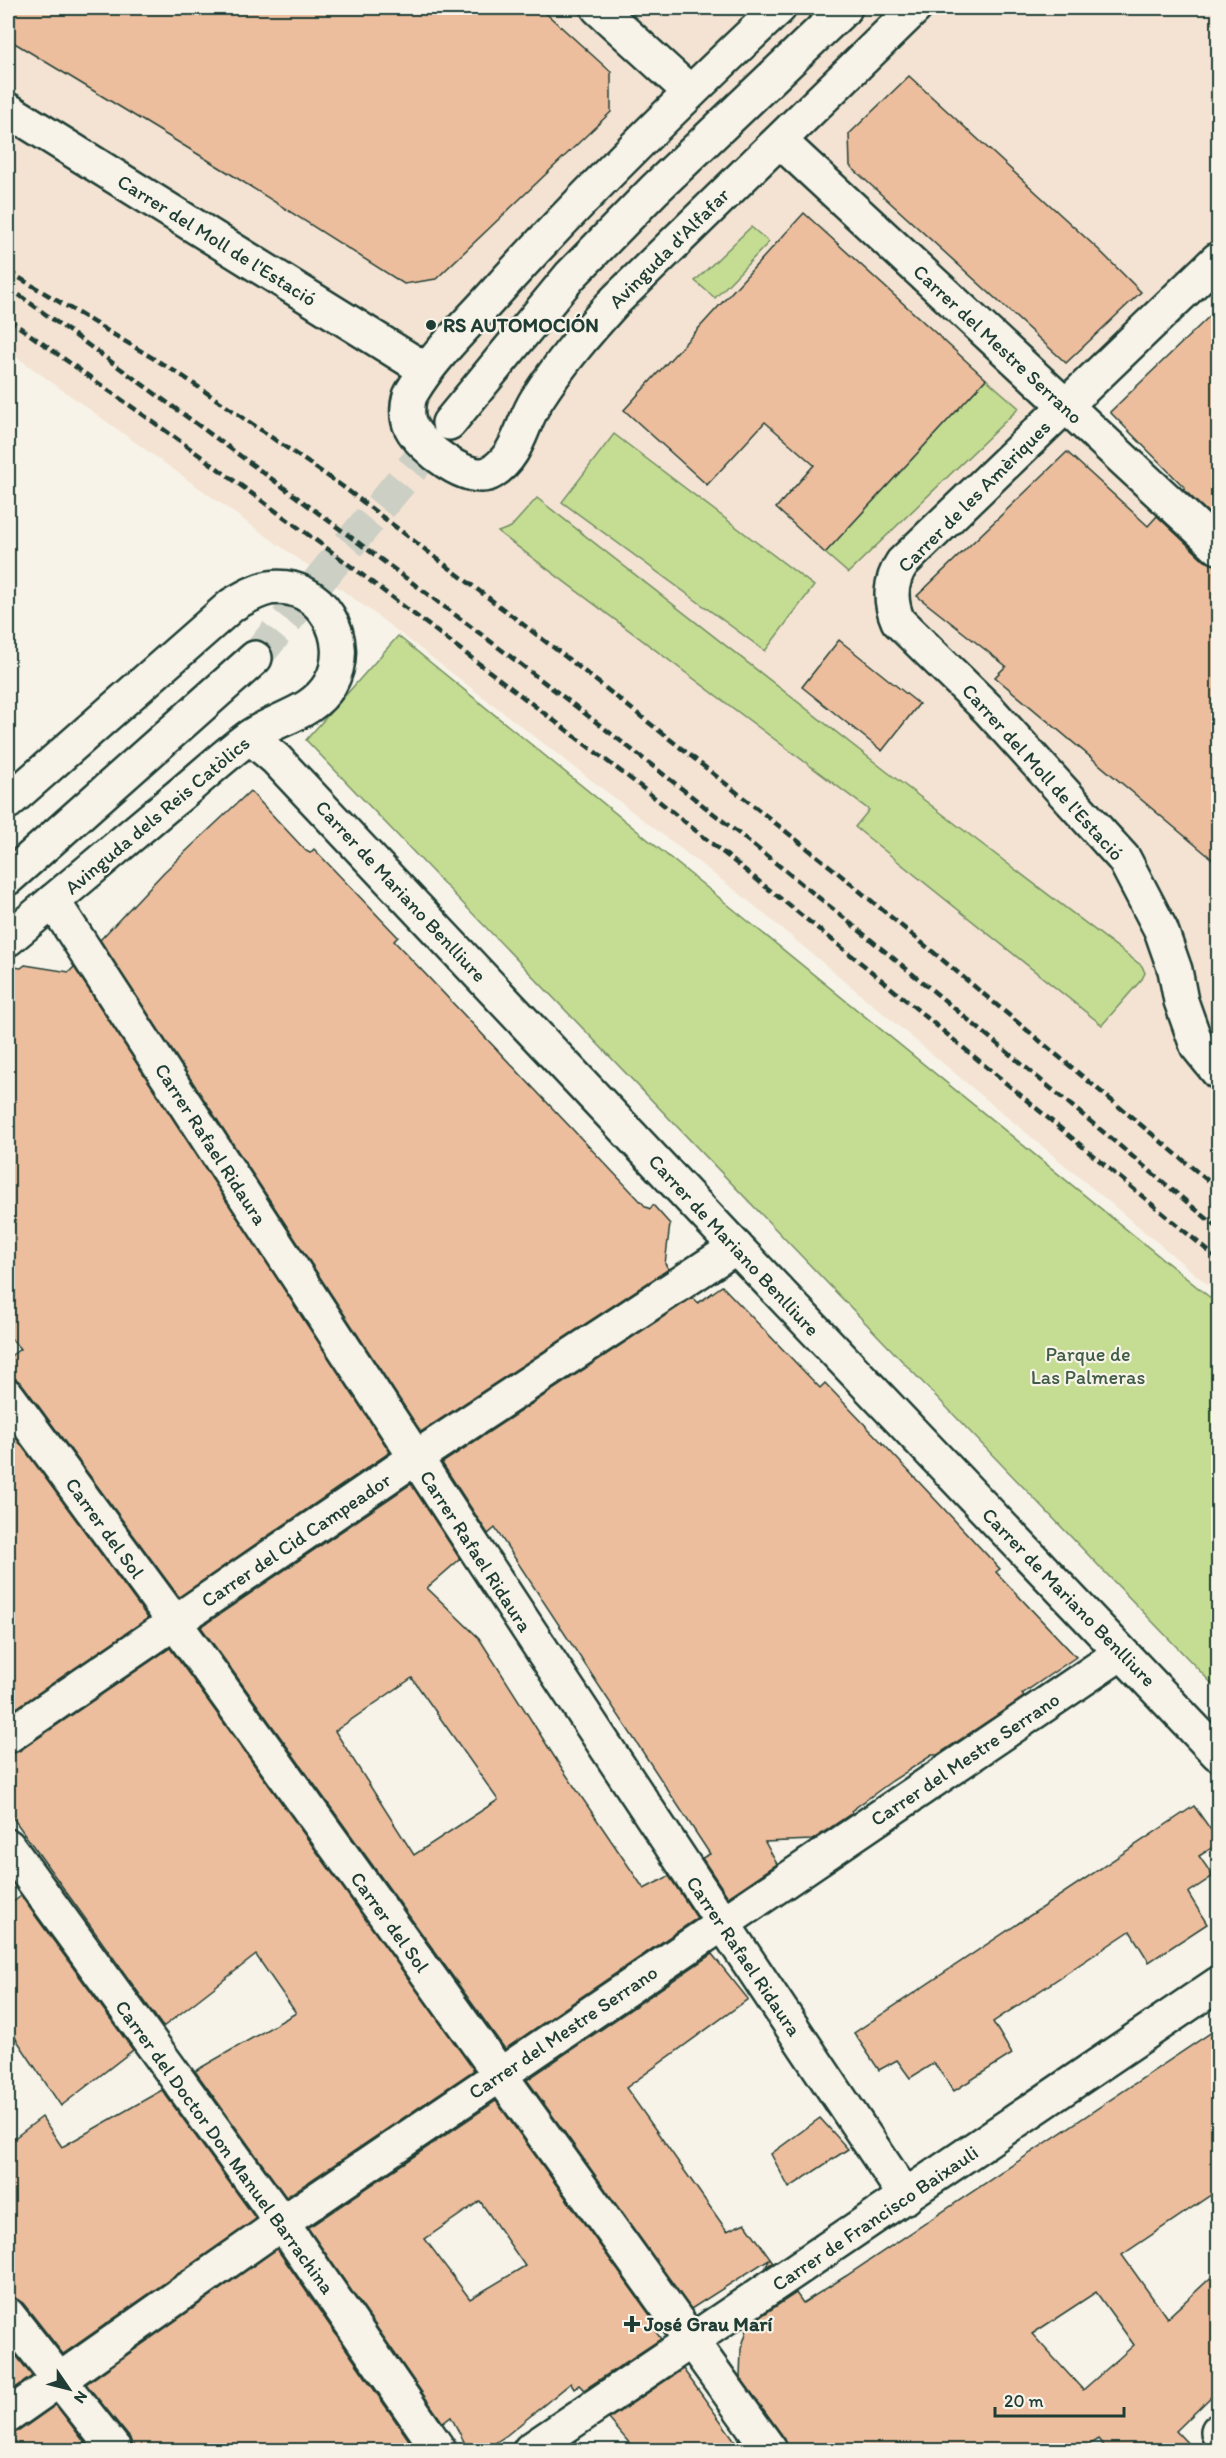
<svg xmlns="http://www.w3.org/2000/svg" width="1226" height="2458" font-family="Itim,sans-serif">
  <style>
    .built { fill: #f4e3d2 }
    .green { fill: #c5dd93; stroke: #728d64; stroke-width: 1.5 }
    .building { fill: #edbe9d; stroke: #1f3d34; stroke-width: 1.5; fill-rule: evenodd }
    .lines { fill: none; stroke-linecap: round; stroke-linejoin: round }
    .minor-tunnel { stroke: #cccfc4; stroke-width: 33; stroke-dasharray: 33 16; stroke-linecap: butt }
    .minor-casing { stroke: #1f3d34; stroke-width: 38 }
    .minor { stroke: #f7f3e8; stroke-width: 33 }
    .rail { stroke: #1f3d34; stroke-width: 4.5; stroke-dasharray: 9 4.5; stroke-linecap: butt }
    .poi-dot { fill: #1f3d34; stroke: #f7f3e8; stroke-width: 2 }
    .labels { text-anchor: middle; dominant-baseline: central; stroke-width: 4.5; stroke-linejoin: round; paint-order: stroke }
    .street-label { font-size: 20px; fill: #1f3d34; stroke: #f7f3e8 }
    .poi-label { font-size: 20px; font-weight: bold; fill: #1f3d34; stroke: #f7f3e8; text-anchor: start }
    .park-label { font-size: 20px; fill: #405d47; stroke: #f7f3e8 }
  </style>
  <rect width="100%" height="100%" fill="#f7f3e8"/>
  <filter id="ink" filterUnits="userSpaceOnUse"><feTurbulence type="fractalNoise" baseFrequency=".0167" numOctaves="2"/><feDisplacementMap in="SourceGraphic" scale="12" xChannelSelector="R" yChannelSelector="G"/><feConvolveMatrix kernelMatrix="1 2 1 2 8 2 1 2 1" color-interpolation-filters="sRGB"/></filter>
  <g filter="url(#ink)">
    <path class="built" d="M8,8h1210v251l-153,147 153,141v746l-473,-395 -374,-287 -363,-260z"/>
    <g class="green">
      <path d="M751,227l18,15 -54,56 -20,-17z"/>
      <path d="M986,379l33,29 -171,165 -23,-20z"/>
      <path d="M614,434l200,152 -49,65 -203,-149z"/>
      <path d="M537,498l349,273 256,195 3,7 -3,6 -40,46 -247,-198 14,-17 -371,-278 13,-5z"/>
      <path d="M398,636l820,668v386l-912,-950z"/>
    </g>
    <g class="building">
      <path d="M8,8h532l71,64v40l-175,167 -32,5 -175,-111 -221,-134z"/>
      <path d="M909,76l190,174 42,42 -75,71 -216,-197 -1,-32z"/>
      <path d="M804,213l182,166 -161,174 -49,-45 38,-43 -49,-43 -58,63 -83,-75z"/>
      <path d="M1218,308v214l-35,-33 2,-1 -75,-76z"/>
      <path d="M1067,452l81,74 9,-10 48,45 13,4v299l-223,-187 11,-11 -89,-70z"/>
      <path d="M839,640l80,64 -37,47 -80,-64z"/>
      <path d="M250,791l56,60 4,2 4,-4 84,88 -4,4 252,266 4,2 3,-4 17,19 -5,40 4,5 -248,163 -321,-492 64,-68z"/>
      <path d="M25,965l44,7 5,-5 316,485 -211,145 -156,-212 -7,-6 -8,-1v-20l12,-9 -12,-14v-369l13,2z"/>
      <path d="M722,1286l98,102 5,-5 64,67 111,119 -4,3 80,85 -54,37 2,3 -87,58h-5l-40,26 -41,30 1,2 -40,27 -47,2 12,22 -49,33 -26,-39 8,-4 -215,-326 -7,6 -46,-71 251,-166 5,6z"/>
      <path d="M8,1427l140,191 -140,96z"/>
      <path d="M411,1484l49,75 -33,29 52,50 78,123 87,128 25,-13 28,42 -192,131 -304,-422zM412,1678l86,122 -84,55 -79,-124z"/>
      <path d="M170,1648l304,422 -188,127 -91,-126 101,-58 -40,-58 -93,72 -155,-216v-57l11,-3z"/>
      <path d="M1194,1806l24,34v4l-19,12 14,20 -25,17 19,31 -58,38 -19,-31 -137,91 19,32 -58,37 -20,-28 -24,15 -13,-18 -18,10 -25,-37z"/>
      <path d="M21,1896l112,154 -72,56 -53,-79v-121z"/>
      <path d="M712,1954l36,45 -122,89 101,143 18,-8 28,39 -7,5 3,-8 -78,50 -164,-229z"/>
      <path d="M1218,2028v162l-96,65 45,63 51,-47v119l-42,41 19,20h-87l-10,-12 -19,12h-291l-3,-12 -45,-62 1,-28 8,-25 47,-31 7,10 43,-27zM1096,2292l38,53 -51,45 -51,-56z"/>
      <path d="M162,2090l94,129 -193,135 -40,-51 -8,-5 -7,-1v-154l34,-26 20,30z"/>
      <path d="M496,2101l164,228 -4,3 5,7 -77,51 -5,-5 -5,3 -3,-5 -64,52 -24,16h-14l-18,-34 -8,6 -135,-195zM480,2201l45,65 -55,33 -45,-60z"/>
      <path d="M820,2118l28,31 -59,39 -18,-34z"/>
      <path d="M277,2249l136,197 -6,5h-274l-3,-13 -44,-54z"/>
      <path d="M8,2345l24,31 -24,17z"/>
      <path d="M683,2369l55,76v-8l9,14h-111l-27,-32z"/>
      <path d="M56,2405l35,46h-83v-17l11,-3z"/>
    </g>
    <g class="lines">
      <path class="minor-tunnel" d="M255,658l191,-231"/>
      <g class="minor-casing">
        <g id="minor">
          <path d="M598,8l92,84"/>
          <path d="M779,8c-97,91 -193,184 -282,283 -28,32 -63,64 -85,101 -5,8 -6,26 -1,35 10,20 59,59 81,45 27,-17 29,-48 45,-73 23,-36 50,-67 79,-99l299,-292"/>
          <path d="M8,110l418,260"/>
          <path d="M780,141l438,406"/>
          <path d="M1218,259l-316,304c-12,18 -13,38 -4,58l91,89 135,149 37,71 14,40 6,31 16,45 21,26"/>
          <path d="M449,423l121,-147 84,-86 191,-182"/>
          <path d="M250,737l26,22 460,488 482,507"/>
          <path d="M8,802l224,-197c12,-7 23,-14 37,-17 52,-8 86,52 61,96 -18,31 -55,34 -82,54 -27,20 -51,43 -77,64 -54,46 -109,91 -163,137"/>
          <path d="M8,878l247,-220"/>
          <path d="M53,901c282,434 564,867 853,1296"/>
          <path d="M8,1396l167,227 595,827"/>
          <path d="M8,1736l407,-278 321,-211"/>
          <path d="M8,1846l274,377 157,227"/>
          <path d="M8,2315l107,135"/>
          <path d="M8,2416l274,-193 839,-570"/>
          <path d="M1218,2431v2"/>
          <path d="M530,2450l688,-466"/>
        </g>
      </g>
      <use href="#minor" class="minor"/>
      <g class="rail">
        <path d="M8,271l173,104 161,111 233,178 257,204 386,321"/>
        <path d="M8,287c214,155 428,310 637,473 195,151 384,310 573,468"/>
        <path d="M8,319l172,122 160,117 300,228 226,181 352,292"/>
      </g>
    </g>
  </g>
  <g class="poi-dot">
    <circle cx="431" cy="325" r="6"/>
    <path d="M629 2315h6v6h6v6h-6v6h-6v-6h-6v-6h6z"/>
  </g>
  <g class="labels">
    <g class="street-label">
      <text transform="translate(217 240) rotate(32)">Carrer del Moll de l'Estació</text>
      <text transform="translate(669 248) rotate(-45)">Avinguda d'Alfafar</text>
      <text transform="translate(998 344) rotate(43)">Carrer del Mestre Serrano</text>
      <text transform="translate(974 496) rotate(-45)">Carrer de les Amèriques</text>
      <text transform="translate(1043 772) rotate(48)">Carrer del Moll de l'Estació</text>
      <text transform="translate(157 815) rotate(-40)">Avinguda dels Reis Catòlics</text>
      <text transform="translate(401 891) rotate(47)">Carrer de Mariano Benlliure</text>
      <text transform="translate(211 1144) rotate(57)">Carrer Rafael Ridaura</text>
      <text transform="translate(734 1245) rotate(47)">Carrer de Mariano Benlliure</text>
      <text transform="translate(105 1528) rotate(54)">Carrer del Sol</text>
      <text transform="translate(296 1540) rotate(-34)">Carrer del Cid Campeador</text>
      <text transform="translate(476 1551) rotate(57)">Carrer Rafael Ridaura</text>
      <text transform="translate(1069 1597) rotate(46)">Carrer de Mariano Benlliure</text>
      <text transform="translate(965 1759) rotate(-34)">Carrer del Mestre Serrano</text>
      <text transform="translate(390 1922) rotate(54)">Carrer del Sol</text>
      <text transform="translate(744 1956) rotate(56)">Carrer Rafael Ridaura</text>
      <text transform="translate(563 2032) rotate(-34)">Carrer del Mestre Serrano</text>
      <text transform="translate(225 2147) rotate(54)">Carrer del Doctor Don Manuel Barrachina</text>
      <text transform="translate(875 2218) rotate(-34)">Carrer de Francisco Baixauli</text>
    </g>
    <g class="poi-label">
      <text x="443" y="325">RS AUTOMOCIÓN</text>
      <text x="644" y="2324">José Grau Marí</text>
    </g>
    <g class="park-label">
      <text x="1088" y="1354">Parque de<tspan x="1088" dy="23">Las Palmeras</tspan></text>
    </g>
  </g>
  <rect width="1226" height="2458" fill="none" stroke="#f7f3e8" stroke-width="30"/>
  <rect x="15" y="15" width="1196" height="2428" fill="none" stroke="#1f3d34" stroke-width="2" filter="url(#ink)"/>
  <g transform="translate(69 2389) rotate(125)" stroke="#f7f3e8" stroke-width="4.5" paint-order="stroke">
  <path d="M0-4.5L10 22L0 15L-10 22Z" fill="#1f3d34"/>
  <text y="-9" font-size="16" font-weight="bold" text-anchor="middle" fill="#1f3d34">N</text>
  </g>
  <path d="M995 2407v9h129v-9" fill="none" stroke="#1f3d34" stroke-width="3"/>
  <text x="1004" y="2407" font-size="18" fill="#1f3d34" stroke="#f7f3e8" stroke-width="4.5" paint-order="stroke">20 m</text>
</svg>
